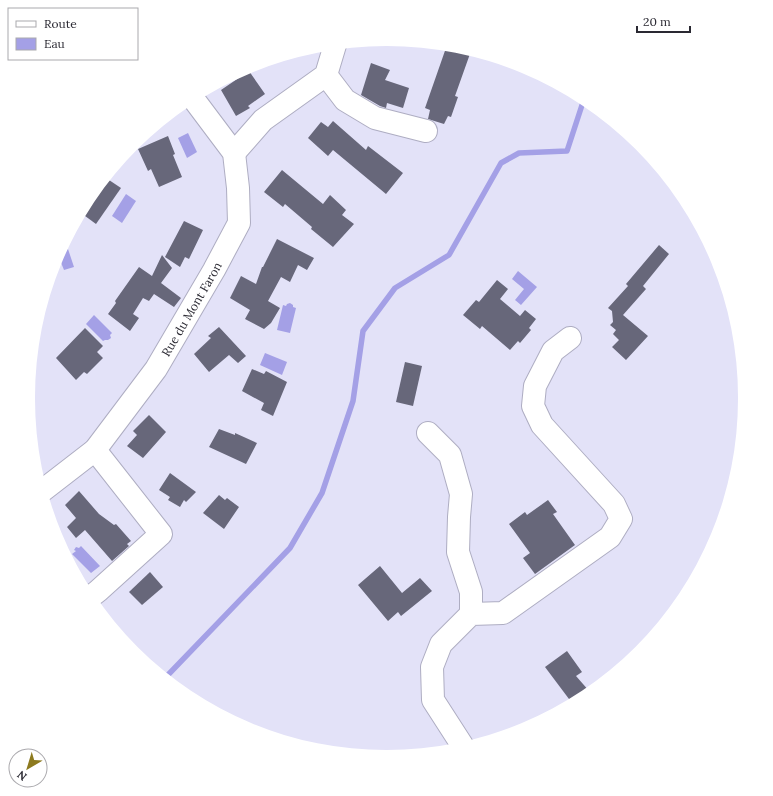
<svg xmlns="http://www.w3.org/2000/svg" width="773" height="796" font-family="Lora,serif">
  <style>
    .water { fill: #a4a0e6 }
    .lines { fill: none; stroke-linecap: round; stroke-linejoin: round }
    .stream { stroke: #a4a0e6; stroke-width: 5.5 }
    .building { fill: #67677a }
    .minor-casing { stroke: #aeadc2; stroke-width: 24 }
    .minor { stroke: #fff; stroke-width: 22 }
    .labels { text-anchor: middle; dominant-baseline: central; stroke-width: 4; stroke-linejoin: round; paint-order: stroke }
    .street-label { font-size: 12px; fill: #2a2932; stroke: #fff }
  </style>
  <rect width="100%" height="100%" fill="#e3e2f8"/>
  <g class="water">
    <path d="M188,133l9,19 -10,6 -9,-20z"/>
    <path d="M126,194l10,7 -14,22 -10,-7z"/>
    <path d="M68,249l6,18 -10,3 -6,-15 2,-3z"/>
    <path d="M518,271l19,16 -16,18 -6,-5 9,-11 -12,-10z"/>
    <path d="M290,303l3,2v2l3,1 -6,25 -13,-3 6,-25 3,1 1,-2z"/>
    <path d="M94,315l18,18 -2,2 1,3 -3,2h-3l-2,1 -17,-17z"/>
    <path d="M265,353l22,9 -5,13 -22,-10z"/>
    <path d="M81,546l19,20 -9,7 -19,-19 4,-3 -2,-1 2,-3 3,1z"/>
  </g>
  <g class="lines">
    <path class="stream" d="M165,678l125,-130 32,-55 31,-92 10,-70 32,-43 54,-33 52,-92 18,-10 48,-2 17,-52"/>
  </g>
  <g class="building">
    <path d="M447,45l10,1 14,5 -16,45 3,1 -7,20 -3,-1 -4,8 -16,-5 2,-9 -5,-2z"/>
    <path d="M371,63l19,7 -5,10 24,8 -6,20 -16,-5 -1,5 -6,-2 -19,-11z"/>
    <path d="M249,71l16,23 -17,12 2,2 -14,8 -15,-26z"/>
    <path d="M333,121l33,29 2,-4 35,27 -17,21 -53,-44 -5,6 -20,-18 13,-16 7,5z"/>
    <path d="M168,136l7,18 -2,1 9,22 -23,10 -8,-18 -3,2 -10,-22z"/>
    <path d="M282,170l41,34 7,-9 16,15 -4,5 12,9 -21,23 -22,-18 1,-2 -27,-23 -2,3 -19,-15z"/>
    <path d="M106,178l15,10 -25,36 -15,-11 8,-14z"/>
    <path d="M184,221l19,9 -14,29 -4,-2 -5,10 -15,-10z"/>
    <path d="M277,239l37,19 -7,12 -9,-5 -8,17 -9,-5 -13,24 12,7 -9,15 -7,6 -19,-10 5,-9 -20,-12 11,-22 15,8 6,-17h1z"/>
    <path d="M659,245l10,9 -26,32 3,3 -23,26 25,21 -22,24 -14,-13 7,-7 -6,-6 3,-4 -6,-5 3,-3 -1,-11 -4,-3 20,-22 -2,-2z"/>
    <path d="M162,255l10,13 -11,15 20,15 -7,9 -20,-13 -5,7 -6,-3 -10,16 6,4 -9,13 -22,-17 8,-11 -1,-2 24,-34 13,9z"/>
    <path d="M497,280l11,9 -8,10 20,17 5,-6 11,9 -7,9 2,2 -11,13 -2,-2 -8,9 -28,-24 -2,3 -17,-14 13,-15 3,2z"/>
    <path d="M219,327l27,29 -8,7 -9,-8 -20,17 -15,-18 17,-16 -3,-2z"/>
    <path d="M85,328l18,18 -6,6 6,6 -16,16 -3,-2 -8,8 -20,-22z"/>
    <path d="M405,362l17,4 -9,40 -17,-4z"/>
    <path d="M252,369l12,5 2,-3 21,11 -14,34 -12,-6 3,-7 -22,-12z"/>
    <path d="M149,415l17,17 -23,26 -16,-12 10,-11 -4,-4z"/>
    <path d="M219,429l16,6v-2l22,10 -11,21 -37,-17z"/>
    <path d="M170,473l26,19 -10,10 -2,-2 -4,7 -12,-7 2,-3 -11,-7z"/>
    <path d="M79,491l20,23 15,11 2,-1 15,17 -4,3 2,2 -17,15 -27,-31 -9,8 -9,-11 9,-9 -11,-13z"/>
    <path d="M219,495l6,5 2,-2 12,9 -15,22 -21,-16z"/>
    <path d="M548,500l9,12 -4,2 22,31 -40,29 -12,-16 7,-5 -21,-29 16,-12 2,3z"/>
    <path d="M380,566l22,27 18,-15 12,13 -31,25 -3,-4 -10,9 -30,-36z"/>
    <path d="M150,572l13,15 -21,18 -13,-13z"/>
    <path d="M567,651l15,21 -6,4 14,16 -5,4 -13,7 -27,-36z"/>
  </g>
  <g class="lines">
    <g class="minor-casing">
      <g id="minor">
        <path d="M326,75l19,25 30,18 51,13"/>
        <path d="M234,153l29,-33 63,-45 9,-30"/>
        <path d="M428,433l22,22 11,39 -2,23 -1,35 13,40v22"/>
        <path id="s1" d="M42,491l53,-41 61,-81 58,-99 25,-47 -1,-35 -4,-35 -42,-56"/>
        <path d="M89,598l9,-7 63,-57 -66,-84"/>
        <path d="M463,748l-1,-3 -29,-45 -1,-33 9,-23 30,-30 32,-1 107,-76 11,-18 -7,-15 -72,-79 -9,-19 2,-20 18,-35 17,-13"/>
      </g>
    </g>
    <use href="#minor" class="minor"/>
  </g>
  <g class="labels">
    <g class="street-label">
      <text stroke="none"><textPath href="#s1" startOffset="238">Rue du Mont Faron</textPath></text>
    </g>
  </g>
  <path d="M0 0H773V796H0ZM386 46H387A351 351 0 0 1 738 397V399A351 351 0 0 1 387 750H386A351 351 0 0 1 35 399V397A351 351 0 0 1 386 46Z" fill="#fff" fill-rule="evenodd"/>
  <rect x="8" y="8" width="130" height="52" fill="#ffffff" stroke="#aaa9ad"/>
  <rect x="16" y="21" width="20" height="6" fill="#ffffff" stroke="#aaa9ad"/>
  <text x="44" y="28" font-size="12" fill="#2a2932">Route</text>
  <rect x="16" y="38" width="20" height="12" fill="#a4a0e6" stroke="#aaa9ad"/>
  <text x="44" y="48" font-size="12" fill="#2a2932">Eau</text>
  <g transform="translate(28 768) rotate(218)"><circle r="19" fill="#ffffff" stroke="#aaa9ad"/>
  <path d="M0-3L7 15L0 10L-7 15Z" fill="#8d7a1f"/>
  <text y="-6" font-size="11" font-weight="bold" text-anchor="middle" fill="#2a2932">N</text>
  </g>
  <path d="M637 26v6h53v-6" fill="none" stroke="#2a2932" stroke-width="2"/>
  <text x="643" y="26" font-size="12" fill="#2a2932" stroke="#ffffff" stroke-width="3" paint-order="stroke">20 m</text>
</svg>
